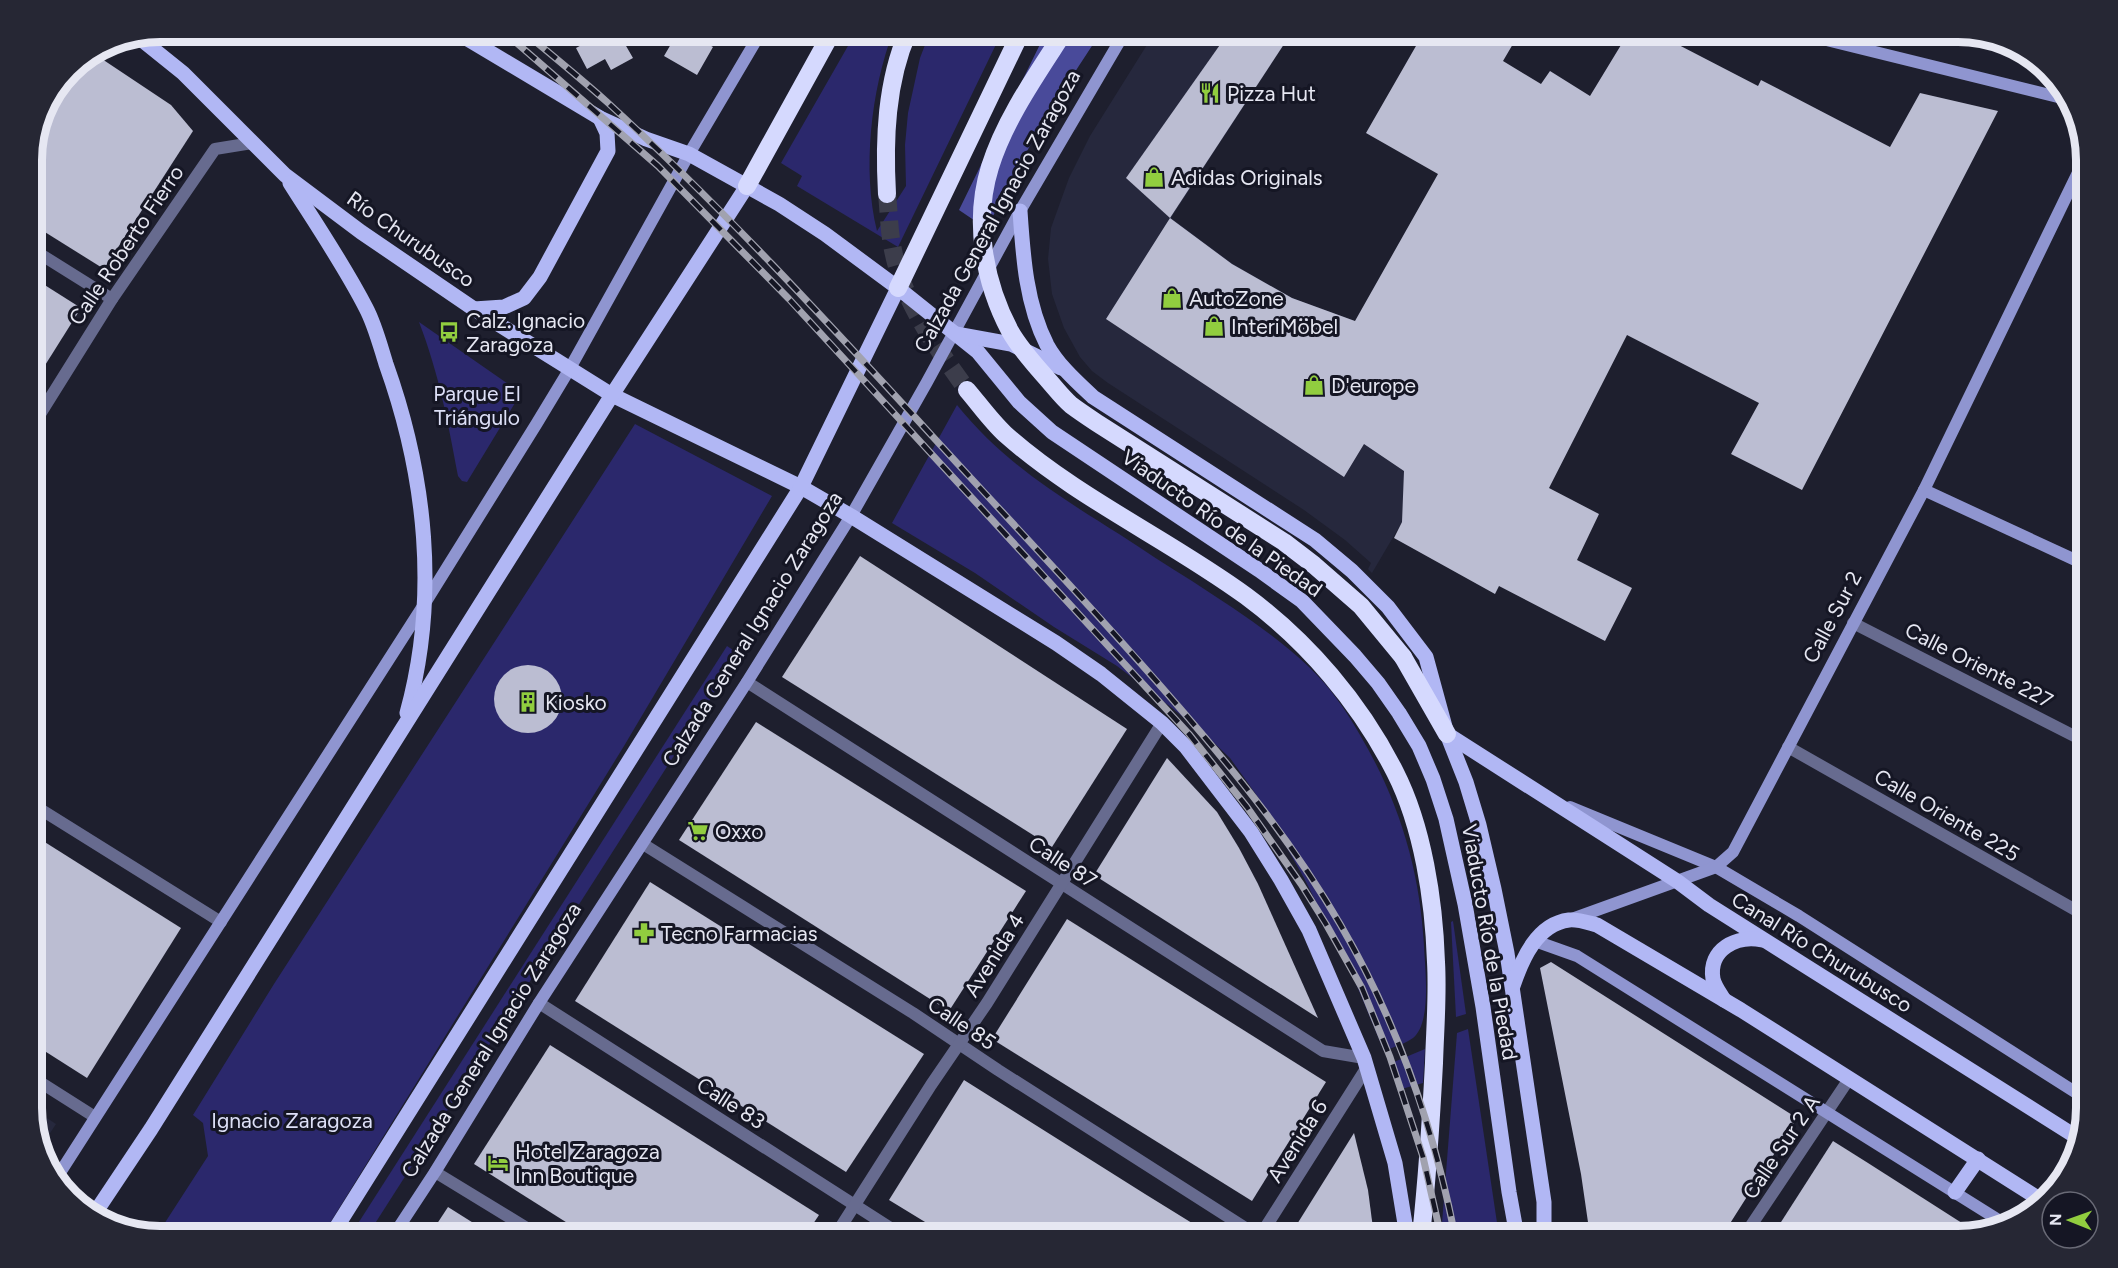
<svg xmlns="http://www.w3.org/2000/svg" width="2118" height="1268" font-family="Figtree,sans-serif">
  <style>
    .built { fill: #26283d }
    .green { fill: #2b286c }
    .forest { fill: #494a9a }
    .building { fill: #bbbdd2 }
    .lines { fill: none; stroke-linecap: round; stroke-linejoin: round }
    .highway-tunnel { stroke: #3c3d4b; stroke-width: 18; stroke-dasharray: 18 9; stroke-linecap: butt }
    .street { stroke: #676b8f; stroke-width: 12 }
    .secondary { stroke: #8f95d0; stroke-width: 12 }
    .primary { stroke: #b1b7f4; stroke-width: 15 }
    .highway { stroke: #d5d9fe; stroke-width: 18 }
    .rail-casing { stroke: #a1a2af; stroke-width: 7 }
    .rail { stroke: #151624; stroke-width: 4.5; stroke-dasharray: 14; stroke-linecap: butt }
    .highway-bridge { stroke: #d5d9fe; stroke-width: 18 }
    .labels { text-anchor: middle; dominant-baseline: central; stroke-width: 6; stroke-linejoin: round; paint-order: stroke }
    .poi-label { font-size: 21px; fill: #e6e7f2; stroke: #151624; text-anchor: start }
    .street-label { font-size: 21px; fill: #e6e7f2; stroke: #151624 }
    .park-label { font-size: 21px; fill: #dde0f7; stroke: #151624 }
    .rim { fill: none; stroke: #e6e7f2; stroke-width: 8 }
  </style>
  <rect width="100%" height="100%" fill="#1e1f2e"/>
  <g class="built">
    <path d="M1155,32h137l-121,186 62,46 59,34 63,23 54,80 -7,121 -30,51 -4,-4 3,-6 -26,-23 -41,-30 -196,-127 -16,-12 -12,-14 -16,-29 -12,-34 -4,-35 3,-31 18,-50 21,-42z"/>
    <path d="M32,1108l24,16 -15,23 -9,-31z"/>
  </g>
  <g class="green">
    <path d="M856,32h37c-22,58 -31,138 -16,199l29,-45 -1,-41 3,-32 12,-55 10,-26h72l-104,215 -101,-61 5,-10 -21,-13z"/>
    <path d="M419,322l102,71 -54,89 -5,-1 -4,-5c-10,-54 -19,-102 -39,-154z"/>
    <path d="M957,405c47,58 100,90 162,129 25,16 48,32 73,47 41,27 81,52 117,86 21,20 37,43 51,68 39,66 60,135 64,211 1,22 8,77 -11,92 -8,6 -20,9 -29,13l-32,-77 -48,-96 -44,-78 -30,-42 -20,-19 -38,-31 -55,-42 -63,-39 -79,-54 -83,-50z"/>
    <path d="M635,424l137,72 -148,250 -302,490 -165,-1 51,-79 -5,-33 -10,-8 81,-131z"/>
    <path d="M727,646l12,8 -372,582h-17z"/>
    <path d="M1453,921l13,93 -10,3 -5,-95z"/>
    <path d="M1468,1029l31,207h-58l16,-203z"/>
    <path d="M1425,1049l-2,34 -25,7 -9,-26z"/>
  </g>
  <path class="forest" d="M1046,32h55c-42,64 -82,127 -114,197l-28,-19z"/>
  <g class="building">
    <path d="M606,32h12l15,26 -22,12 -6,-11 -18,10 -11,-21z"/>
    <path d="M678,32h35l-7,11 7,4 -16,28 -33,-19z"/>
    <path d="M1229,32h63l-122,186 -44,-40z"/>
    <path d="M1424,32h96l-17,29 38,23 9,-13 40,25 31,-51 -26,-13h84l-6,10 85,44 3,-6 129,67 30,-54 78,18 -196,379 -71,-36 28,-51 -132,-68 -78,153 50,26 -22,46 55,28 -27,53 -106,-55 -4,8 -101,-56 8,-16 2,-51 -40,-27 -20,33 -238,-158 64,-101 62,46 60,34 63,23 83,-147 -72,-41z"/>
    <path d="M93,53l78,52 22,26 -89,138 -72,-45v-72l9,-41 28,-42z"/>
    <path d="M32,277l49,31 -49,78z"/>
    <path d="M860,556l267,173 -75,118 -270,-170z"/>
    <circle cx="528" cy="699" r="34"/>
    <path d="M756,722l270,169 -77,120 -270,-171z"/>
    <path d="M1167,758l50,54 22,36 19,36 60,134 -224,-143z"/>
    <path d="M32,834l149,94 -94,150 -55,-35z"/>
    <path d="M650,882l274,172 -78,118 -271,-171z"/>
    <path d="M1067,919l259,163 -74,119 -260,-162z"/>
    <path d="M1551,962l246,156 -75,118h-132l-9,-62 -41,-206z"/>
    <path d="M550,1045l269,170 -14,21h-217l-114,-72z"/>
    <path d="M964,1080l181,114 68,42h-265l-59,-36z"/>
    <path d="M1354,1133l14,57 6,46h-68l-12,-7z"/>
    <path d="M1833,1141l35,22 108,69 -18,4h-186z"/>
    <path d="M448,1207l46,29h-65z"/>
  </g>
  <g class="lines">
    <path class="highway-tunnel" d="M887,194c2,19 2,38 6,56 10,52 44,98 74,140"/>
    <g class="street">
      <path d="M32,249l80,50"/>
      <path d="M32,427l80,-128 103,-150 37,-6"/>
      <path d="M1853,623l233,119"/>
      <path d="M747,682l576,369 41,7"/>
      <path d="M1788,747l298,169"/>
      <path d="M32,804l189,118"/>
      <path d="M643,844l270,169 85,57 260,166"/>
      <path d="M539,1003l364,233"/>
      <path d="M32,1077l63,40"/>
      <path d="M435,1172l105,64"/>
      <path d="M835,1236l96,-151 56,-82 175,-280"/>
      <path d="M1260,1236l107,-169"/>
      <path d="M1744,1236l105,-157"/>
    </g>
    <g class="secondary">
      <path d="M1794,32l276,68"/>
      <path d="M1924,490l162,75"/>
      <path d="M1570,807l146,60 83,49 287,183"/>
      <path d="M1572,919l144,-52 17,-15 191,-362 162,-334"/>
      <path d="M1535,941l42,15 428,268"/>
      <path d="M56,1179l369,-576 112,-180 32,-53 120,-216 72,-122"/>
      <path d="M393,1236l42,-64 104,-169 208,-321 104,-166 76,-134 93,-171 105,-179"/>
    </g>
    <g class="primary">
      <path d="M456,32l144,86 46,21 43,15 90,50 46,30 73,54 80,64 41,50 33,30 207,138 43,31 53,55 23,27 21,30 20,33 14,33 13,40 19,85 18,103 26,185 8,44"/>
      <path d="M137,36l46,37 102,102 76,57 113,77 138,86 189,92 50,29 205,127 45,31 61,49 24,24 65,85 30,48 28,50 55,128 31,105 12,73"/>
      <path d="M290,183c26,41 54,82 76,125 9,17 14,37 20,56 40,112 53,233 21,349"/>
      <path d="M1020,211c3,45 6,93 27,134 11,20 29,36 46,52l222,143 37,31 36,36 38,50 21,77 19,48 13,43 15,64 13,64 37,249v34"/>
      <path d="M474,309l30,-2 20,-9 16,-21 68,-126 -1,-18 -7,-15"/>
      <path d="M956,334l55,10 50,24"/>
      <path d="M1447,734l230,147 32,24 369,233"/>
      <path d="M1513,986c9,-27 24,-62 56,-66 9,-1 20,3 28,5l144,85 300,190"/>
      <path d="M1724,1000c-4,-7 -9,-13 -11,-21 -5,-30 24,-44 49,-39"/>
      <path d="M1955,1192l23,-33"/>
      <path d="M93,1216l58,-87 461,-734 135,-209"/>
      <path d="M331,1236l470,-749 97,-199"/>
    </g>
    <g class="highway">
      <path d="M747,186l85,-154"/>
      <path d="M887,194c-3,-54 -1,-112 21,-162"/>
      <path d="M898,288l123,-256"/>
      <path d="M967,390c12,14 24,31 38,44 72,64 163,105 241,162 62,46 114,107 149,176 28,55 39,129 41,190 2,34 -1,67 -2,101 -3,58 -7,116 -13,173"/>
      <path d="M1403,657l44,77"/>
    </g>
    <g class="rail-casing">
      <g id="rail">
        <path d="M504,32l154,134 131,133 400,435 58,73 54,77 25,40 36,64 28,69 33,100 18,79"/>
        <path d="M524,32c28,23 56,46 83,70 128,117 245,247 362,374 70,76 142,152 209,230 60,69 117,140 162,218 56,96 94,204 115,312"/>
      </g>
    </g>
    <use href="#rail" class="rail"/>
    <path class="highway-bridge" d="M1064,32c-27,42 -59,87 -74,135 -17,54 -6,115 20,164 10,18 25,34 39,50 7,8 14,17 22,24 8,6 17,12 26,18l187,119 30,23 47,41 42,51"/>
  </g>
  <defs>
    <g id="restaurant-bare" transform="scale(1.62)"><path d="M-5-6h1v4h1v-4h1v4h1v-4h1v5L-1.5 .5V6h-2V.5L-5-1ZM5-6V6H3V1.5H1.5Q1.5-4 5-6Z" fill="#91cd3f" stroke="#151624" stroke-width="2.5" paint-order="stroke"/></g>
    <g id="shop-bare" transform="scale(1.62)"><path d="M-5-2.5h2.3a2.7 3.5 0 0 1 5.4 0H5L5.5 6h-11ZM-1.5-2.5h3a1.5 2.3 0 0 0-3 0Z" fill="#91cd3f" stroke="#151624" stroke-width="2.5" paint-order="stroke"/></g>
    <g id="bus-bare" transform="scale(1.62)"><path d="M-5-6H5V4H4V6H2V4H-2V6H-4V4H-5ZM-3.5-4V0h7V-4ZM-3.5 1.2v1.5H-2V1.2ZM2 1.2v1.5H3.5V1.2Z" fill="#91cd3f" stroke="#151624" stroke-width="2.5" paint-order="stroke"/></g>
    <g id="building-bare" transform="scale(1.62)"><path d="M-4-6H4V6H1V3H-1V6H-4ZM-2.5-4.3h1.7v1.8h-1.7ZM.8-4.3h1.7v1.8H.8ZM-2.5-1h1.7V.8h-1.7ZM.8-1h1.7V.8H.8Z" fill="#91cd3f" stroke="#151624" stroke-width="2.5" paint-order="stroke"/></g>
    <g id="supermarket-bare" transform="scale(1.62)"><path d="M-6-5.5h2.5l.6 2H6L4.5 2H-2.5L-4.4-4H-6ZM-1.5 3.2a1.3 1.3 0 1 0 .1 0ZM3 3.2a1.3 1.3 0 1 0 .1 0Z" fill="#91cd3f" stroke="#151624" stroke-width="2.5" paint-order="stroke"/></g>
    <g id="pharmacy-bare" transform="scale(1.62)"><path d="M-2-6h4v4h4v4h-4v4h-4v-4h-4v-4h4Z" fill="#91cd3f" stroke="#151624" stroke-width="2.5" paint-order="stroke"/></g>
    <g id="hotel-bare" transform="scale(1.62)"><path d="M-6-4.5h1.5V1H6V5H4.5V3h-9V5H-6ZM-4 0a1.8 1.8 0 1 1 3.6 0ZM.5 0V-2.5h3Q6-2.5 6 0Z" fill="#91cd3f" stroke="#151624" stroke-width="2.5" paint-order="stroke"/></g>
  </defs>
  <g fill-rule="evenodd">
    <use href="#restaurant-bare" x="1210" y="93"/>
    <use href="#shop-bare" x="1154" y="177"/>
    <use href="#shop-bare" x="1172" y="298"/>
    <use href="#shop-bare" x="1214" y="326"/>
    <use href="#bus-bare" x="449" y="332"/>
    <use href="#shop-bare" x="1314" y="385"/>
    <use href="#building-bare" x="528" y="702"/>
    <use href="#supermarket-bare" x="698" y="831"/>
    <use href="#pharmacy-bare" x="644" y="933"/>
    <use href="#hotel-bare" x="498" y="1163"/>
  </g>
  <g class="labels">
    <g class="poi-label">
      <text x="1227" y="93">Pizza Hut</text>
      <text x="1171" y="177">Adidas Originals</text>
      <text x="1189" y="298">AutoZone</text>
      <text x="466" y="320">Calz. Ignacio<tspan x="466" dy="24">Zaragoza</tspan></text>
      <text x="1231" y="326">InteriMöbel</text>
      <text x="1331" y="385">D'europe</text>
      <text x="545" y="702">Kiosko</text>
      <text x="715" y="831">Oxxo</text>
      <text x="661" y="933">Tecno Farmacias</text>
      <text x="515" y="1151">Hotel Zaragoza<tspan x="515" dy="24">Inn Boutique</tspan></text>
    </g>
    <g class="street-label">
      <text transform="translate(997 211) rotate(-61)">Calzada General Ignacio Zaragoza</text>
      <text transform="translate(411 239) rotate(35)">Río Churubusco</text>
      <text transform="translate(126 245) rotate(-56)">Calle Roberto Fierro</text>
      <text transform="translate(1222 523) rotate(35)">Viaducto Río de la Piedad</text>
      <text transform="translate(1832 617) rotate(-62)">Calle Sur 2</text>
      <text transform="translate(752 629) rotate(-58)">Calzada General Ignacio Zaragoza</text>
      <text transform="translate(1979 665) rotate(27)">Calle Oriente 227</text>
      <text transform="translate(1947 815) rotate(30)">Calle Oriente 225</text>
      <text transform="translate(1063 862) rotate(33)">Calle 87</text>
      <text transform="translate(1490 942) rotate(80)">Viaducto Río de la Piedad</text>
      <text transform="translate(1822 952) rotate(32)">Canal Río Churubusco</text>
      <text transform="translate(994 955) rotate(-58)">Avenida 4</text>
      <text transform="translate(962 1023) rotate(34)">Calle 85</text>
      <text transform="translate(491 1040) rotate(-58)">Calzada General Ignacio Zaragoza</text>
      <text transform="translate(731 1103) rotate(33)">Calle 83</text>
      <text transform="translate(1297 1141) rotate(-58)">Avenida 6</text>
      <text transform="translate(1781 1147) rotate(-56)">Calle Sur 2 A</text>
    </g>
    <g class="park-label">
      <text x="477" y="393">Parque El<tspan x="477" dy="24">Triángulo</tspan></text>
      <text x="292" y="1120">Ignacio Zaragoza</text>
    </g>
  </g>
  <path d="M0 0H2118V1268H0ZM160 42H1958A118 118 0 0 1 2076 160V1108A118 118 0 0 1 1958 1226H160A118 118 0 0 1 42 1108V160A118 118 0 0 1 160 42Z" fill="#262734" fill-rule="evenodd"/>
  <path class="rim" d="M160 42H1958A118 118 0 0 1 2076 160V1108A118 118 0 0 1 1958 1226H160A118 118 0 0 1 42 1108V160A118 118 0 0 1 160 42Z"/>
  <g transform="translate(2070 1220) rotate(271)"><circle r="28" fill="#151624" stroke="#696a76" stroke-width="1.5"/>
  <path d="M0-4.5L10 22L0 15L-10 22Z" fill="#91cd3f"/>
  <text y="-9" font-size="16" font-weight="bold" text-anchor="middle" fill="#e6e7f2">N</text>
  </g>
</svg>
